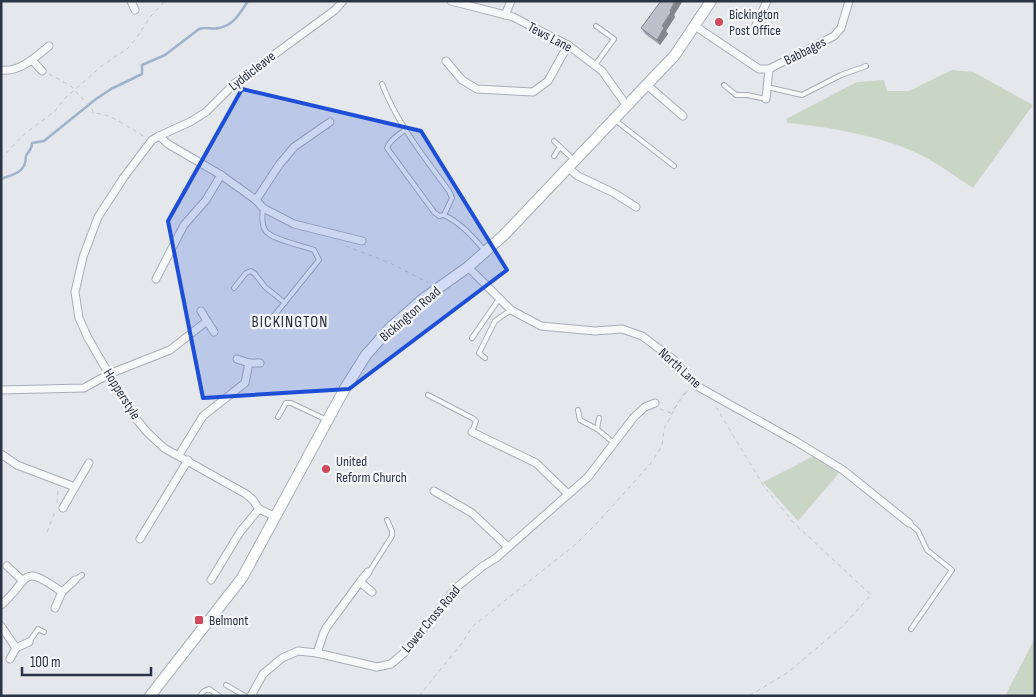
<svg xmlns="http://www.w3.org/2000/svg" width="1036" height="697" font-family="'Sofia Sans Condensed',sans-serif">
  <style>
    .green { fill: #c9d6c5 }
    .lines { fill: none; stroke-linecap: round; stroke-linejoin: round }
    .stream { stroke: #9fb4cc; stroke-width: 2.5 }
    .lane-casing { stroke: #a9aeb7; stroke-width: 6 }
    .street-casing { stroke: #a9aeb7; stroke-width: 9 }
    .secondary-casing { stroke: #a9aeb7; stroke-width: 12 }
    .path { stroke: #c2c5cb; stroke-width: 1; stroke-dasharray: 4 4; stroke-linecap: butt }
    .lane { stroke: #f7f8fa; stroke-width: 4 }
    .street { stroke: #f7f8fa; stroke-width: 7 }
    .secondary { stroke: #fff; stroke-width: 10 }
    .wall { fill: #a1a5ae }
    .shaded-wall { fill: #83868d }
    .building { fill: #bbc0ca; stroke: #83868d }
    .marked { fill: #1d4ed8; fill-opacity: 0.2; stroke: #1d4ed8; stroke-width: 4; stroke-linejoin: round }
    .poi-dot { fill: #d1495b; stroke: #f4f6f9; stroke-width: 2 }
    .labels { text-anchor: middle; dominant-baseline: central; stroke-width: 4.5; stroke-linejoin: round; paint-order: stroke }
    .poi-label { font-size: 14px; fill: #2b3445; stroke: #f4f6f9; text-anchor: start }
    .street-label { font-size: 14px; fill: #2b3445; stroke: #f4f6f9 }
    .quarter-label { font-size: 16px; letter-spacing: 1px; fill: #1d2536; stroke: #f4f6f9 }
  </style>
  <rect width="100%" height="100%" fill="#e4e7ec"/>
  <g class="green">
    <path d="M952,70l21,2 60,33 -60,83c-17,-11 -34,-24 -52,-33 -39,-19 -91,-28 -134,-32l-1,-4 71,-37 27,-2 3,11h22z"/>
    <path d="M814,456l25,17 -41,48 -35,-39z"/>
    <path d="M1035,638v58h-30z"/>
  </g>
  <g class="lines">
    <path class="stream" d="M1,179c9,-4 21,-5 24,-16 2,-7 -1,-3 2,-9 3,-4 5,-5 5,-11l12,-2 52,-42 15,-10 31,-15v-9l23,-10 34,-26c7,-3 13,1 20,-1 15,-3 21,-15 29,-27"/>
    <g class="lane-casing">
      <g id="lane">
        <path d="M595,65l19,-26 -18,-13"/>
        <path d="M382,84c15,39 42,73 67,107l3,7 -8,17 -5,1 -5,-4 -47,-64c3,-9 12,-13 19,-19"/>
        <path d="M724,85l12,10h11l19,4"/>
        <path d="M767,87l35,8 39,-20 25,-9"/>
        <path d="M615,120l59,46"/>
        <path d="M554,141l20,19"/>
        <path d="M554,156l6,-9"/>
        <path d="M263,208c-1,9 -2,21 6,26 10,7 34,12 45,16l5,10 -50,62"/>
        <path d="M444,215c18,9 29,22 41,36"/>
        <path d="M234,288l12,-15 5,-2 4,3 10,13 20,16"/>
        <path d="M472,338l27,-39"/>
        <path d="M485,358l-6,-5 16,-32 16,-11"/>
        <path d="M428,395l46,24 2,2 -4,11"/>
        <path d="M578,410l2,10 17,9 17,14"/>
        <path d="M278,417l8,-14h5l36,17"/>
        <path d="M597,429l2,-11"/>
        <path d="M909,523l9,8 9,19 25,20 -41,59"/>
        <path d="M369,572l23,-36v-5l-5,-11"/>
        <path d="M75,580l7,-5"/>
        <path d="M29,642l9,-13 6,3"/>
        <path d="M226,685l19,11"/>
        <path d="M200,696l4,-5 5,-2 10,7"/>
      </g>
    </g>
    <g class="street-casing">
      <g id="street">
        <path d="M131,1l4,9"/>
        <path d="M451,1l62,16 55,28 34,26 25,35"/>
        <path d="M505,15l6,-14"/>
        <path d="M756,25l11,-24"/>
        <path d="M695,26l64,43h10l65,-33 7,-8 8,-27"/>
        <path d="M32,60l10,11"/>
        <path d="M446,61l16,19 15,9 56,3 15,-11 20,-36"/>
        <path d="M1,70c18,3 36,-14 48,-24"/>
        <path d="M647,85l36,31"/>
        <path d="M766,99l3,-30"/>
        <path d="M159,136l9,8 53,31 35,25 7,8 31,16 68,17"/>
        <path d="M568,168l10,8 36,17 22,14"/>
        <path d="M256,200l23,-35 15,-18 36,-25"/>
        <path d="M468,267l43,43 30,16 54,5 27,-2 20,7 31,23 22,26 102,57 46,28 66,53"/>
        <path d="M156,279l28,-54 22,-25 15,-25"/>
        <path d="M201,311l6,10"/>
        <path d="M237,359l12,4h11"/>
        <path d="M1,390l83,-2 25,-14 61,-24 37,-29 7,11"/>
        <path d="M472,432l64,31 32,31"/>
        <path d="M1,454l16,11 58,22 -12,21"/>
        <path d="M179,455l24,-39 42,-33 4,-20"/>
        <path d="M75,487l14,-24"/>
        <path d="M434,491l38,22 36,34"/>
        <path d="M276,517l-17,-8 -6,-9 -7,-6 -82,-46 -17,-16 -15,-18 -44,-76 -9,-20 -4,-26 8,-35 15,-40 26,-40 28,-37 7,-4 31,-14 16,-10 28,-28 101,-74 8,-9"/>
        <path d="M140,539l48,-79"/>
        <path d="M7,566l15,14"/>
        <path d="M368,572l-8,10 12,10"/>
        <path d="M211,580l29,-48 19,-23"/>
        <path d="M1,605c30,-25 18,-44 61,-13"/>
        <path d="M55,608l7,-16 13,-12"/>
        <path d="M1,626l15,22 13,-6"/>
        <path d="M317,653l6,-18 3,-7 34,-46"/>
        <path d="M10,659l6,-11"/>
        <path d="M251,696l12,-22 19,-16 16,-7 19,2 60,14 14,-3 15,-13 51,-64 26,-21 13,-8 92,-81 46,-60 11,-10 10,-4"/>
      </g>
    </g>
    <g class="secondary-casing">
      <path id="secondary" d="M150,696l92,-118 102,-188 22,-35 24,-27 33,-29 45,-32 36,-32 171,-180 36,-54"/>
    </g>
    <g class="path">
      <path d="M49,74l22,12 21,23 1,4c18,0 36,15 52,24"/>
      <path d="M1,159l21,-23 33,-25 9,-12 39,-34 25,-17 7,-8 16,-24 14,-15"/>
      <path d="M346,246l44,17 39,20"/>
      <path d="M716,407l49,81 29,35 77,72 -28,31 -56,47 -38,23"/>
      <path d="M660,409l11,4 14,-21"/>
      <path d="M57,503l1,-13"/>
      <path d="M47,532l8,-20"/>
      <path d="M419,696l43,-53 11,-17 103,-82 24,-24 51,-57 11,-17 2,-17 14,-26 10,-13"/>
    </g>
    <use href="#lane" class="lane"/>
    <use href="#street" class="street"/>
    <use href="#secondary" class="secondary"/>
  </g>
  <path class="wall" d="M661,1h20l1,1 -8,13 1,2 -9,14 2,3 -8,11 -15,-11 -4,-6z"/>
  <path class="shaded-wall" d="M675,1h6l1,1 -8,13 1,2 -9,14 2,3 -8,11 -3,-5 5,-14 8,-15z"/>
  <path class="building" d="M661,1h14l-5,10 1,1 -9,14 2,2 -7,12 -16,-12z"/>
  <path class="marked" d="M242,89l179,42 86,139 -158,119 -146,9 -35,-177z"/>
  <g class="poi-dot">
    <circle cx="719" cy="22" r="5"/>
    <circle cx="326" cy="469" r="5"/>
    <rect x="194" y="615" width="10" height="10" rx="2.5"/>
  </g>
  <g class="labels">
    <g class="poi-label">
      <text x="729" y="14">Bickington<tspan x="729" dy="16">Post Office</tspan></text>
      <text x="336" y="461">United<tspan x="336" dy="16">Reform Church</tspan></text>
      <text x="209" y="620">Belmont</text>
    </g>
    <g class="street-label">
      <text transform="translate(550 37) rotate(28)">Tews Lane</text>
      <text transform="translate(805 51) rotate(-27)">Babbages</text>
      <text transform="translate(252 71) rotate(-38)">Lyddicleave</text>
      <text transform="translate(410 314) rotate(-41)">Bickington Road</text>
      <text transform="translate(680 368) rotate(42)">North Lane</text>
      <text transform="translate(122 394) rotate(58)">Hopperstyle</text>
      <text transform="translate(431 619) rotate(-50)">Lower Cross Road</text>
    </g>
    <g class="quarter-label">
      <text x="290" y="322">BICKINGTON</text>
    </g>
  </g>
  <rect width="1036" height="697" fill="none" stroke="#2b3445" stroke-width="5"/>
  <path d="M22 667v8h129v-8" fill="none" stroke="#2b3445" stroke-width="2.5"/>
  <text x="30" y="667" font-size="15" fill="#2b3445" stroke="#f4f6f9" stroke-width="4" paint-order="stroke">100 m</text>
</svg>
